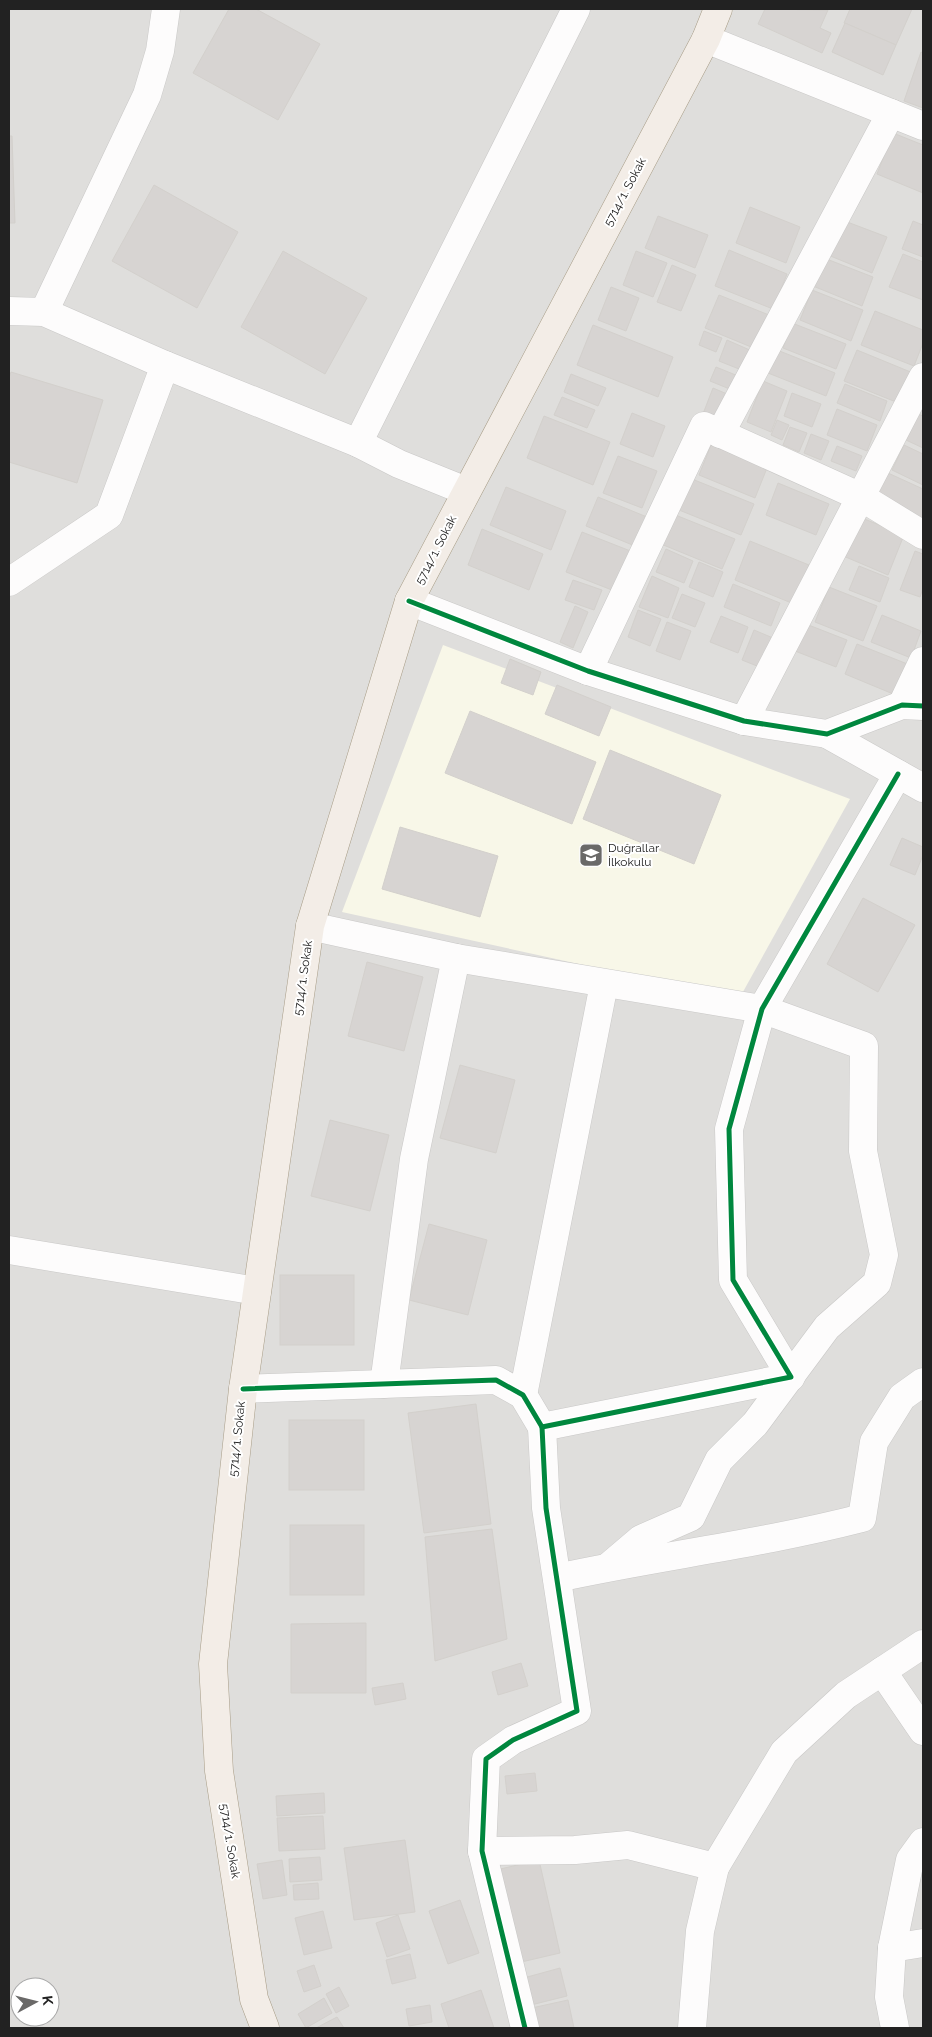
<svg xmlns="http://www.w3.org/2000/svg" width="932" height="2037" font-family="Raleway,sans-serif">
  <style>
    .residential { fill: #dfdedc; fill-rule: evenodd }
    .education { fill: #f8f7e8 }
    .building { fill: #d7d4d2; stroke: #d3d0cc }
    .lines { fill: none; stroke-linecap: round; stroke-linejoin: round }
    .minor-casing { stroke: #c9c8c7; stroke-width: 29 }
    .major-casing { stroke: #a79c86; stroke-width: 29 }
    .minor { stroke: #fdfcfc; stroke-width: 28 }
    .major { stroke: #f3ede7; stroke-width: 28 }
    .cycleway-casing { stroke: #fff; stroke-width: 8 }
    .cycleway { stroke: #00873e; stroke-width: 5 }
    .labels { text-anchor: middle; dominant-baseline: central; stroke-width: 4; stroke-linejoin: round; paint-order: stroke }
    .street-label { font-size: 12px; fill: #222; stroke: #fff }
    .poi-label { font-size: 12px; fill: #222; stroke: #fff; text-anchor: start }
  </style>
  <rect width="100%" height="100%" fill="#f0eeeb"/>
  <path class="residential" d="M9,9h914v2019h-914zM20,1987h30v30h-30z"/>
  <path class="education" d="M443,645l407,154 -111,200 -397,-87z"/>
  <g class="building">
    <path d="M229,9h27l64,35 -42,76 -85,-47z"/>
    <path d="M765,9l63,1 -8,18 11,5 -9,20 -64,-29z"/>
    <path d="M850,9h62l-16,36 -52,-22z"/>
    <path d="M845,23l51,22 -13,30 -51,-23z"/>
    <path d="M921,52l2,1v55l-19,-7z"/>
    <path d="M893,133l30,12v48l-46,-19z"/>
    <path d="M9,136h3l3,87h-6z"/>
    <path d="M154,185l84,47 -41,76 -85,-47z"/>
    <path d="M750,207l50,20 -14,36 -50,-20z"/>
    <path d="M658,216l50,19 -13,33 -50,-20z"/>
    <path d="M842,220l45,17 -15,36 -44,-18z"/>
    <path d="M913,221l10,4v32l-21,-8z"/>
    <path d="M729,250l58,24 -14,35 -58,-23z"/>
    <path d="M283,251l84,47 -42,76 -84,-47z"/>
    <path d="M636,251l31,12 -14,34 -30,-12z"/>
    <path d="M903,254l20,8v38l-34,-13z"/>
    <path d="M824,258l49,19 -11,29 -49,-20z"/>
    <path d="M672,265l24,10 -15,36 -24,-9z"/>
    <path d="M611,287l28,11 -13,33 -28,-11z"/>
    <path d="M812,290l51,20 -12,31 -51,-21z"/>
    <path d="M719,295l50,20 -13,34 -51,-21z"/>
    <path d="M875,311l48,19v13l-9,23 -53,-21z"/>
    <path d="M792,323l54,21 -10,25 -53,-21z"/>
    <path d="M593,325l80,32 -15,40 -81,-32z"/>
    <path d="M704,331l18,7 -6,14 -17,-7z"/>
    <path d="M727,340l25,11 -8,20 -25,-10z"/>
    <path d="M777,350l58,23 -9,23 -58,-23z"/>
    <path d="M857,350l56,23 -12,31 -57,-23z"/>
    <path d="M716,367l27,11 -6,14 -27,-11z"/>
    <path d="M11,372l92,28 -26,83 -68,-21v-84z"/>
    <path d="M571,374l35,14 -8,18 -34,-14z"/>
    <path d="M763,381l24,10 -16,41 -24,-10z"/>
    <path d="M845,384l42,17 -7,20 -43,-18z"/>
    <path d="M713,388l14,6 -12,31 -14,-6z"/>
    <path d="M792,393l29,11 -9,23 -28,-11z"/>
    <path d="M562,397l33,13 -8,18 -33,-13z"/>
    <path d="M837,409l40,16 -10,26 -40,-16z"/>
    <path d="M632,413l33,13 -12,31 -33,-13z"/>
    <path d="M918,414l5,2v32l-17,-8z"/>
    <path d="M544,416l66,26 -17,43 -66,-27z"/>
    <path d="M777,420l12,5 -7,15 -11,-5z"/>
    <path d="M790,427l17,6 -8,19 -16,-7z"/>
    <path d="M811,434l18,7 -8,19 -17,-7z"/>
    <path d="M711,445l56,23 -12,30 -56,-23z"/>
    <path d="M904,445l19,9v31l-31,-15z"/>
    <path d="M837,446l25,10 -6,15 -25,-10z"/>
    <path d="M618,456l39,15 -15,37 -39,-15z"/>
    <path d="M888,473l35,16v31l-48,-20z"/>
    <path d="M692,479l62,25 -13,31 -62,-25z"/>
    <path d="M778,483l51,21 -13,31 -50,-20z"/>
    <path d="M506,487l60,24 -15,39 -61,-25z"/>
    <path d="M598,497l49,20 -12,29 -49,-20z"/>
    <path d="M673,514l62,25 -13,30 -61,-25z"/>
    <path d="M857,516l47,19 -16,40 -47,-20z"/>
    <path d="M482,529l61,25 -14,36 -61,-25z"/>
    <path d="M582,532l51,20 -16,40 -51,-20z"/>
    <path d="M750,541l59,24 -15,39 -59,-24z"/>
    <path d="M666,549l27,12 -9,22 -28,-11z"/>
    <path d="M915,551l8,3v34l-3,9 -20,-7z"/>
    <path d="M699,562l24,10 -10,25 -24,-10z"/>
    <path d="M859,566l30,12 -9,24 -31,-12z"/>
    <path d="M652,576l27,12 -11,30 -29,-11z"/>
    <path d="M573,580l29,10 -8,20 -29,-10z"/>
    <path d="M733,584l47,19 -9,23 -47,-19z"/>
    <path d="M829,587l48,19 -14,35 -48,-19z"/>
    <path d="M682,594l23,9 -10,24 -23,-9z"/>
    <path d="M575,606l13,6 -15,36 -13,-6z"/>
    <path d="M638,610l23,9 -11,27 -22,-9z"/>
    <path d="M882,615l39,16 -10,27 -40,-16z"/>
    <path d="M721,616l27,11 -10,26 -28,-11z"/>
    <path d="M667,622l24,9 -11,29 -24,-9z"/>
    <path d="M806,624l41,16 -11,27 -41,-16z"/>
    <path d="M754,630l19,8 -11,30 -20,-8z"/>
    <path d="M857,644l53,21 -12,31 -53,-22z"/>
    <path d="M510,659l31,13 -8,23 -32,-12z"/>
    <path d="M557,685l54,22 -12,29 -54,-22z"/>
    <path d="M470,711l126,51 -24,62 -127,-51z"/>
    <path d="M610,750l111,45 -27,69 -111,-45z"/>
    <path d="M400,827l98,29 -18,61 -98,-28z"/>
    <path d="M902,838l21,9v8l-8,20 -25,-10z"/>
    <path d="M863,898l52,27 -37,67 -51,-28z"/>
    <path d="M367,962l56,15 -19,74 -56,-15z"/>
    <path d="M460,1065l55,15 -19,73 -56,-15z"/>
    <path d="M330,1120l59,15 -19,76 -59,-15z"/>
    <path d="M429,1224l58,16 -19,75 -59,-15z"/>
    <rect x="280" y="1275" width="74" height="70"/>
    <path d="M476,1404l15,120 -67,9 -16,-120z"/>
    <rect x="289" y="1420" width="75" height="70"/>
    <rect x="290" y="1525" width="74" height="70"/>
    <path d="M492,1529l15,110 -72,22 -10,-124z"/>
    <path d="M366,1623v70h-75v-69z"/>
    <path d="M521,1663l7,23 -30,9 -6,-23z"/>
    <path d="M403,1683l3,16 -31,6 -3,-17z"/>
    <path d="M535,1773l2,18 -30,3 -2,-18z"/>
    <path d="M324,1793l1,20 -48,3 -1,-20z"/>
    <path d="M323,1816l2,33 -46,2 -2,-33z"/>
    <path d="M405,1840l10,72 -61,8 -10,-72z"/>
    <path d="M320,1857l2,23 -32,2 -1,-23z"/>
    <path d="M282,1860l5,35 -24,4 -6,-35z"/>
    <path d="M539,1860l21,93 -43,10 -21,-93z"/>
    <path d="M318,1883l1,16 -25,1 -1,-15z"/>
    <path d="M460,1900l19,53 -31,11 -19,-53z"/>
    <path d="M323,1911l9,37 -28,7 -9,-37z"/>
    <path d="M398,1915l12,34 -23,8 -11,-34z"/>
    <path d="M410,1954l6,24 -24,6 -6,-24z"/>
    <path d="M314,1965l7,21 -17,6 -7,-21z"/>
    <path d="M560,1968l7,28 -40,10 -7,-27z"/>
    <path d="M339,1987l10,19 -13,7 -10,-19z"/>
    <path d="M481,1990l13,38h-45l-8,-24z"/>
    <path d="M324,1998l8,15 -26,15 -8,-14z"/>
    <path d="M568,2000l6,28h-42l-5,-19z"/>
    <path d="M430,2005l2,17 -23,4 -3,-17z"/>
    <path d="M337,2017l7,11h-28z"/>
  </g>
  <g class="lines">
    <g class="minor-casing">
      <g id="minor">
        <path d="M706,39l217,87"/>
        <path d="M9,311l35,1 121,53 193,78 41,21 67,27"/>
        <path d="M44,312l103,-217 13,-44 6,-42"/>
        <path d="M720,434l171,-321"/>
        <path d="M358,443l218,-434"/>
        <path d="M9,582l100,-67 56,-150"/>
        <path d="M409,601l179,70 156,50 83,13 75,-29 21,1"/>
        <path d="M588,671l116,-245 157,71 62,38"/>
        <path d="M902,705l21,-44"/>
        <path d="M744,721l179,-344"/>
        <path d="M827,734l96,54"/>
        <path d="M310,926l146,32 306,51 102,37 -1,105 21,104 -7,28 -50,44 -72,97 -36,36 -28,57 -50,22 -33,28"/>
        <path d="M9,1250l248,41"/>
        <path d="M384,1384l30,-225 42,-201"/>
        <path d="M243,1389l253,-9 27,15 19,32 249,-50 -58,-97 -4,-151 33,-120 136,-235"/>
        <path d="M523,1395l81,-411"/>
        <path d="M557,1578c101,-22 204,-34 305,-60l12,-76 28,-45 21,-15"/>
        <path d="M882,1671l41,60"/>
        <path d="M482,1851l93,-1 53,-5 87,22 -15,64 -8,97"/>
        <path d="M715,1867l69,-115 62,-57 77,-51"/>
        <path d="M892,1948l31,-5"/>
        <path d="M525,2028l-43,-177 4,-92 27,-19 64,-29 -31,-203 -4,-81"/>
        <path d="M895,2028l-6,-31 3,-49 18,-88 13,-18"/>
      </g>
    </g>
    <g class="major-casing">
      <path id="major" d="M265,2028l-11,-29 -35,-228 -6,-107 30,-275 67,-463 99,-325 297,-562 12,-30"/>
    </g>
    <use href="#minor" class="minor"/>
    <use href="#major" class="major"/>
    <g class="cycleway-casing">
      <g id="cycleway">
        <path d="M409,601l179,70 156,50 83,13 75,-29 21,1"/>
        <path d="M243,1389l253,-9 27,15 19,32 249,-50 -58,-97 -4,-151 33,-120 136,-235"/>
        <path d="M525,2028l-43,-177 4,-92 27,-19 64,-29 -31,-203 -4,-81"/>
      </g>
    </g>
    <use href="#cycleway" class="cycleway"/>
  </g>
  <defs>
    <g id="school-square" transform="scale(1.25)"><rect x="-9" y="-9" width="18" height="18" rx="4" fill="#6a6968" stroke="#fff"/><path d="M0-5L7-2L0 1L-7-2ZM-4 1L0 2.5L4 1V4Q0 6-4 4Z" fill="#fff"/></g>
  </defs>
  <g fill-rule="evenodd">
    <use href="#school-square" x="591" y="855"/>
  </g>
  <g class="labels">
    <g class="street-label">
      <text transform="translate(625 192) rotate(-62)">5714/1. Sokak</text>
      <text transform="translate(436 550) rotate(-63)">5714/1. Sokak</text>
      <text transform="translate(303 978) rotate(-82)">5714/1. Sokak</text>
      <text transform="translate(237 1439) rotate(-84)">5714/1. Sokak</text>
      <text transform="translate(230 1841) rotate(81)">5714/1. Sokak</text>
    </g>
    <g class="poi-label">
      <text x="608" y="848">Duğrallar<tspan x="608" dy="14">İlkokulu</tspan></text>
    </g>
  </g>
  <rect width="932" height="2037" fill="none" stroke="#222222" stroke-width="20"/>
  <g transform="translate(35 2002) rotate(83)"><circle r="24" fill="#ffffff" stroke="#a7a7a7"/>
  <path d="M0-4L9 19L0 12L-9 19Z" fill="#6a6968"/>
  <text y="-8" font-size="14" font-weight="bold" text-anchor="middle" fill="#222222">K</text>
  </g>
</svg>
